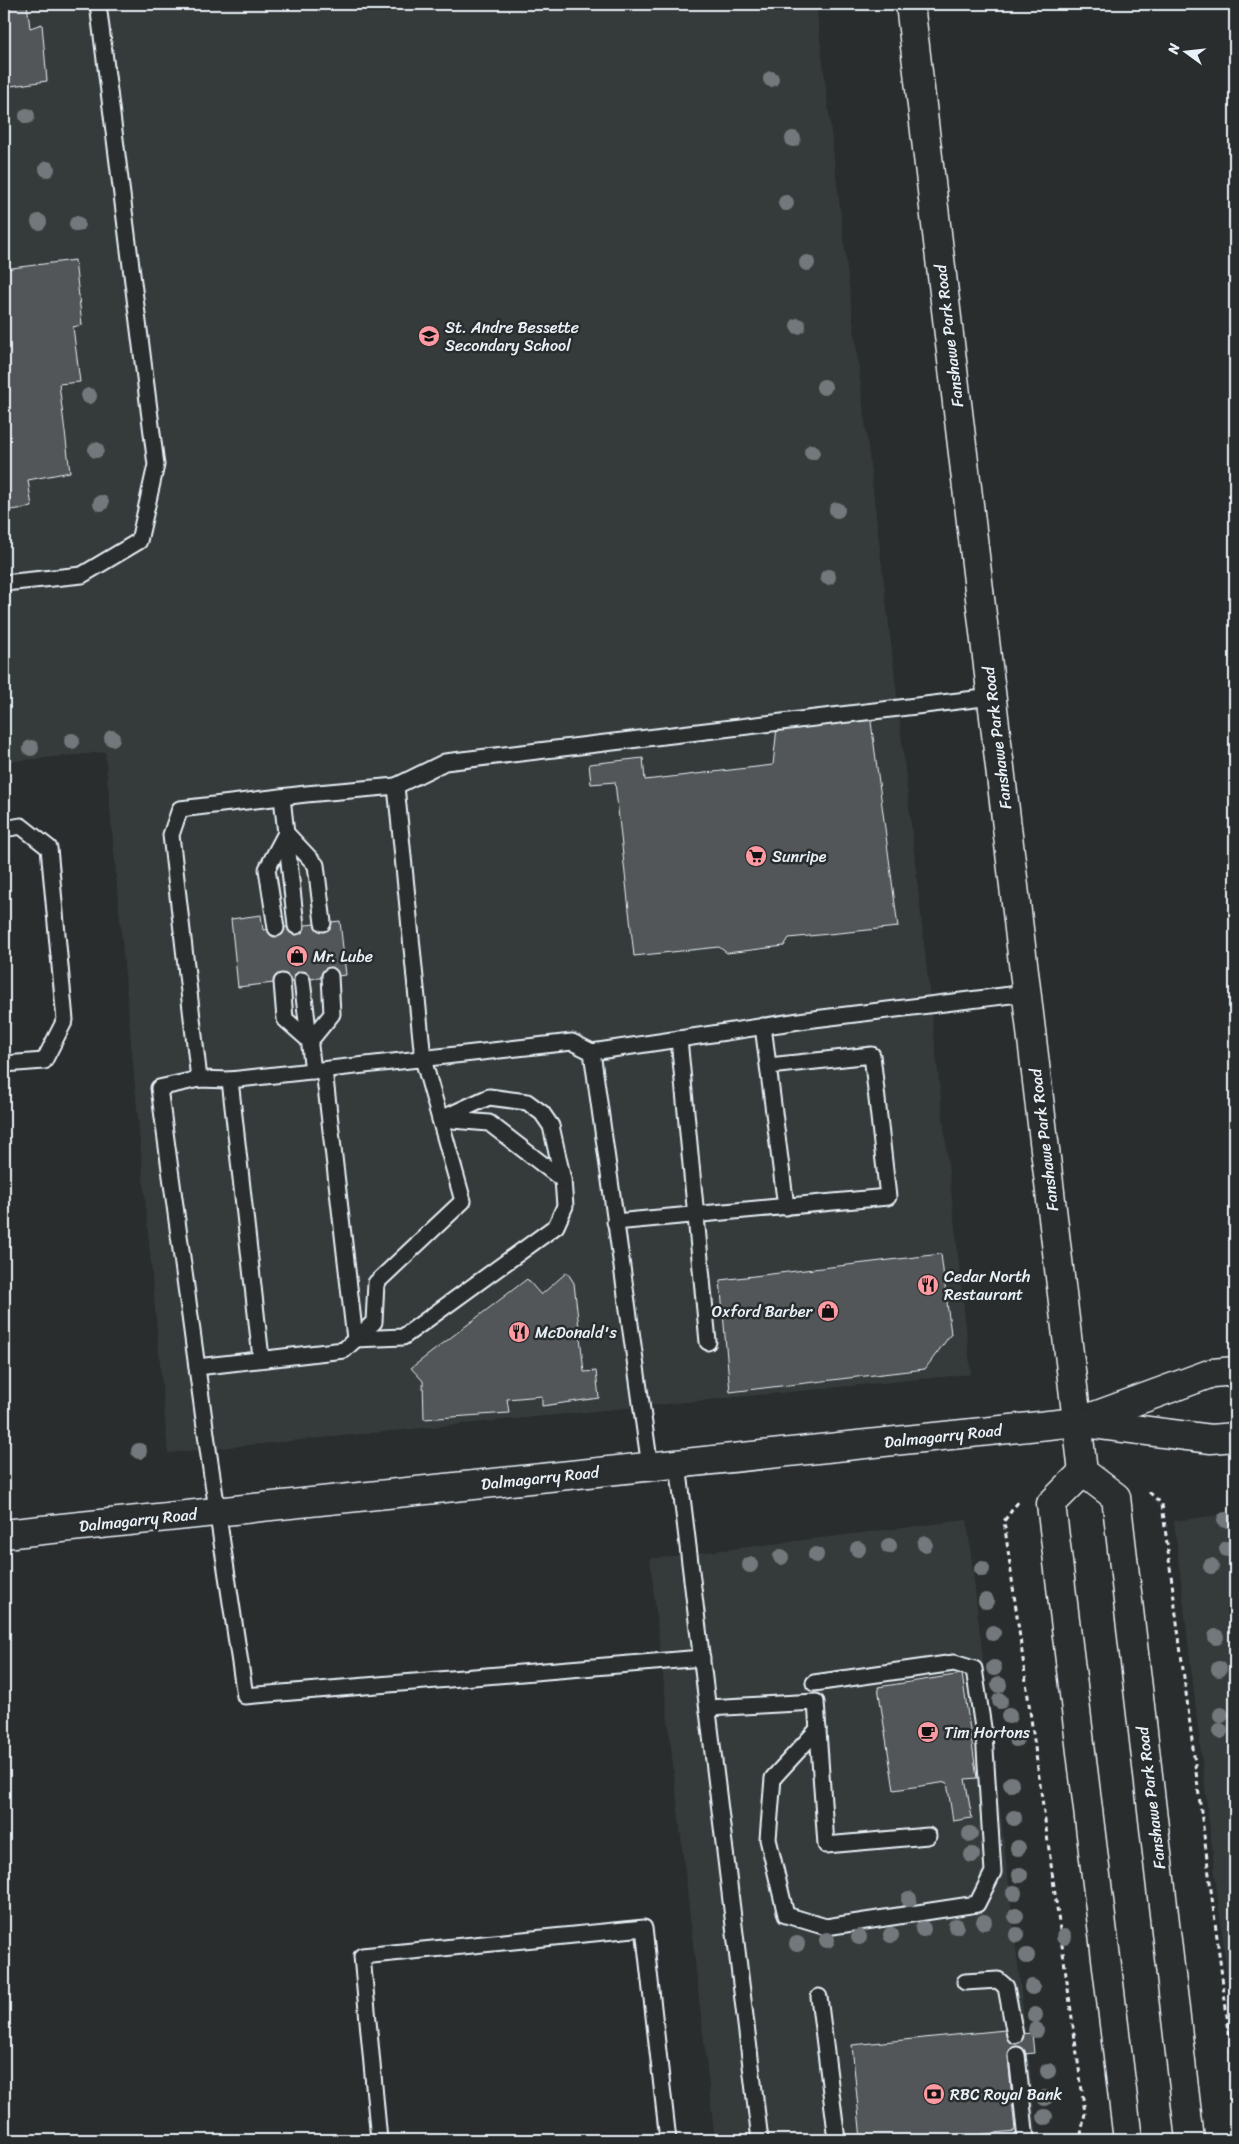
<svg xmlns="http://www.w3.org/2000/svg" width="1239" height="2144" font-family="Sriracha,sans-serif">
  <style>
    .built { fill: #363a3b }
    .building { fill: #535759; stroke: #e8f1f8 }
    .lines { fill: none; stroke-linecap: round; stroke-linejoin: round }
    .lane-casing { stroke: #e8f1f8; stroke-width: 19 }
    .secondary-casing { stroke: #e8f1f8; stroke-width: 31 }
    .path { stroke: #e8f1f8; stroke-width: 3; stroke-dasharray: 5 4; stroke-linecap: butt }
    .lane { stroke: #2a2d2e; stroke-width: 15 }
    .secondary { stroke: #2a2d2e; stroke-width: 28 }
    .tree { fill: #73787b }
    .labels { text-anchor: middle; dominant-baseline: central; stroke-width: 5; stroke-linejoin: round; paint-order: stroke }
    .poi-label { font-size: 16px; fill: #e8f1f8; stroke: #2a2d2e; text-anchor: start }
    .street-label { font-size: 16px; fill: #e8f1f8; stroke: #2a2d2e }
  </style>
  <rect width="100%" height="100%" fill="#2a2d2e"/>
  <filter id="ink" filterUnits="userSpaceOnUse"><feTurbulence type="fractalNoise" baseFrequency=".02" numOctaves="2"/><feDisplacementMap in="SourceGraphic" scale="10" xChannelSelector="R" yChannelSelector="G"/><feConvolveMatrix kernelMatrix="1 2 1 2 8 2 1 2 1" color-interpolation-filters="sRGB"/></filter>
  <g filter="url(#ink)">
    <g class="built">
      <path d="M4,4h812l78,665 77,705 -803,79 -63,-701 -101,10z"/>
      <path d="M1235,1513v531l-61,-523z"/>
      <path d="M967,1520l71,620h-323l-65,-581z"/>
    </g>
    <g class="building">
      <path d="M4,4h23l3,24 12,-4 5,57 -43,6z"/>
      <path d="M75,260l7,65 -9,2 7,55 -21,2 11,88 -42,8 4,27 -28,4v-242z"/>
      <path d="M870,714l28,213 -109,11 -5,8 -57,7 -8,-6 -85,9 -19,-174 -24,2 -2,-20 54,-6 2,22 128,-15 4,-38z"/>
      <path d="M261,915l2,15 77,-9 6,54 -108,12 -7,-68z"/>
      <path d="M941,1254l10,80 -26,35 -195,23 -10,-112z"/>
      <path d="M567,1272l7,11 10,89 12,-1 3,27 -57,8v-10l-35,3 2,14 -85,6 -1,-38 -12,-13 116,-89 14,16z"/>
      <path d="M962,1674l15,104 -12,1 7,39 -19,3 -6,-39 -53,8 -16,-103z"/>
      <path d="M1005,2030l1,5 26,-2 2,20 -26,3 7,75 -93,9h-61l-9,-95z"/>
    </g>
    <g class="lines">
      <g class="lane-casing">
        <g id="lane">
          <path d="M4,583l78,-8 57,-34 17,-76 -58,-461"/>
          <path d="M396,786l49,-24 547,-65"/>
          <path d="M282,797l14,129"/>
          <path d="M4,829l17,-3 28,22 16,172 -21,41 -40,3"/>
          <path d="M276,928l-9,-59 19,-36 30,32 7,58"/>
          <path d="M302,980l11,91"/>
          <path d="M282,982l3,37 25,22 22,-27 -2,-38"/>
          <path d="M763,1026l23,181"/>
          <path d="M679,1039l29,303"/>
          <path d="M592,1052l214,-32 221,-27"/>
          <path d="M324,1070l31,269 48,-2 153,-111 9,-20 -2,-26 -74,-57 -49,-4"/>
          <path d="M230,1080l31,278"/>
          <path d="M441,1119l48,-22 38,5 15,11 9,13 12,54"/>
          <path d="M615,1222l273,-25 -16,-142 -103,11"/>
          <path d="M197,1367l147,-17 30,-28 2,-39 87,-82 -40,-142 -27,-273 -90,8 -126,15 -9,26 28,244"/>
          <path d="M678,1464l82,676"/>
          <path d="M650,1467l-58,-415 -20,-10 -342,38 -31,-1 -40,9 50,368 36,240 457,-38"/>
          <path d="M814,1683l140,-20 20,6 10,65 9,138 -16,32 -151,23 -40,-12 -18,-76 5,-61 45,-49"/>
          <path d="M708,1708l108,-6 10,143 102,-9"/>
          <path d="M965,1982l33,-2 8,7 9,48"/>
          <path d="M819,1997l18,143"/>
          <path d="M1017,2055l9,85"/>
          <path d="M379,2140l-17,-184 282,-28 24,212"/>
        </g>
      </g>
      <g class="secondary-casing">
        <g id="secondary">
          <path d="M910,4l173,1468 33,25 74,643"/>
          <path d="M1081,1421l131,-48 23,-2"/>
          <path d="M1083,1472l-32,32 77,636"/>
          <path d="M4,1534l1073,-112 134,17 24,-2"/>
        </g>
      </g>
      <g class="path">
        <path d="M1149,1492l13,12 73,575"/>
        <path d="M1018,1502l-14,19 81,592 -5,27"/>
      </g>
      <use href="#lane" class="lane"/>
      <use href="#secondary" class="secondary"/>
    </g>
    <g class="tree">
      <circle cx="771" cy="79" r="8"/>
      <circle cx="27" cy="116" r="8"/>
      <circle cx="793" cy="139" r="8"/>
      <circle cx="47" cy="169" r="8"/>
      <circle cx="786" cy="203" r="8"/>
      <circle cx="39" cy="222" r="8"/>
      <circle cx="77" cy="224" r="8"/>
      <circle cx="807" cy="263" r="8"/>
      <circle cx="798" cy="326" r="8"/>
      <circle cx="824" cy="387" r="8"/>
      <circle cx="89" cy="396" r="8"/>
      <circle cx="96" cy="450" r="8"/>
      <circle cx="812" cy="452" r="8"/>
      <circle cx="101" cy="503" r="8"/>
      <circle cx="837" cy="510" r="8"/>
      <circle cx="828" cy="577" r="8"/>
      <circle cx="112" cy="738" r="8"/>
      <circle cx="72" cy="741" r="8"/>
      <circle cx="31" cy="748" r="8"/>
      <circle cx="139" cy="1451" r="8"/>
      <circle cx="1225" cy="1520" r="8"/>
      <circle cx="925" cy="1544" r="8"/>
      <circle cx="889" cy="1546" r="8"/>
      <circle cx="858" cy="1549" r="8"/>
      <circle cx="1227" cy="1549" r="8"/>
      <circle cx="816" cy="1555" r="8"/>
      <circle cx="781" cy="1557" r="8"/>
      <circle cx="750" cy="1565" r="8"/>
      <circle cx="1211" cy="1566" r="8"/>
      <circle cx="982" cy="1569" r="8"/>
      <circle cx="986" cy="1601" r="8"/>
      <circle cx="993" cy="1633" r="8"/>
      <circle cx="1216" cy="1637" r="8"/>
      <circle cx="994" cy="1668" r="8"/>
      <circle cx="1219" cy="1669" r="8"/>
      <circle cx="999" cy="1685" r="8"/>
      <circle cx="1000" cy="1701" r="8"/>
      <circle cx="1221" cy="1715" r="8"/>
      <circle cx="1009" cy="1716" r="8"/>
      <circle cx="1220" cy="1731" r="8"/>
      <circle cx="1016" cy="1739" r="8"/>
      <circle cx="1011" cy="1784" r="8"/>
      <circle cx="1014" cy="1818" r="8"/>
      <circle cx="970" cy="1834" r="8"/>
      <circle cx="1018" cy="1848" r="8"/>
      <circle cx="972" cy="1855" r="8"/>
      <circle cx="1020" cy="1875" r="8"/>
      <circle cx="1014" cy="1893" r="8"/>
      <circle cx="909" cy="1899" r="8"/>
      <circle cx="1016" cy="1916" r="8"/>
      <circle cx="984" cy="1922" r="8"/>
      <circle cx="956" cy="1926" r="8"/>
      <circle cx="923" cy="1929" r="8"/>
      <circle cx="891" cy="1935" r="8"/>
      <circle cx="1017" cy="1935" r="8"/>
      <circle cx="859" cy="1937" r="8"/>
      <circle cx="1064" cy="1937" r="8"/>
      <circle cx="827" cy="1940" r="8"/>
      <circle cx="797" cy="1944" r="8"/>
      <circle cx="1027" cy="1956" r="8"/>
      <circle cx="1032" cy="1987" r="8"/>
      <circle cx="1035" cy="2015" r="8"/>
      <circle cx="1036" cy="2030" r="8"/>
      <circle cx="1048" cy="2071" r="8"/>
      <circle cx="1045" cy="2098" r="8"/>
      <circle cx="1045" cy="2117" r="8"/>
    </g>
  </g>
  <defs>
    <g id="school-disc" transform="scale(1.125)"><circle r="9.5" fill="#ff9aa2" stroke="#2a2d2e"/><path d="M0-5L7-2L0 1L-7-2ZM-4 1L0 2.5L4 1V4Q0 6-4 4Z" fill="#111"/></g>
    <g id="supermarket-disc" transform="scale(1.125)"><circle r="9.5" fill="#ff9aa2" stroke="#2a2d2e"/><path d="M-6-5.5h2.5l.6 2H6L4.5 2H-2.5L-4.4-4H-6ZM-1.5 3.2a1.3 1.3 0 1 0 .1 0ZM3 3.2a1.3 1.3 0 1 0 .1 0Z" fill="#111"/></g>
    <g id="shop-disc" transform="scale(1.125)"><circle r="9.5" fill="#ff9aa2" stroke="#2a2d2e"/><path d="M-5-2.5h2.3a2.7 3.5 0 0 1 5.4 0H5L5.5 6h-11ZM-1.5-2.5h3a1.5 2.3 0 0 0-3 0Z" fill="#111"/></g>
    <g id="restaurant-disc" transform="scale(1.125)"><circle r="9.5" fill="#ff9aa2" stroke="#2a2d2e"/><path d="M-5-6h1v4h1v-4h1v4h1v-4h1v5L-1.5 .5V6h-2V.5L-5-1ZM5-6V6H3V1.5H1.5Q1.5-4 5-6Z" fill="#111"/></g>
    <g id="cafe-disc" transform="scale(1.125)"><circle r="9.5" fill="#ff9aa2" stroke="#2a2d2e"/><path d="M-5.5-4.5H6V0H3Q3 3.5 0 3.5H-2.5Q-5.5 3.5-5.5 0ZM3-3.2v2h1.7v-2ZM-6 4.5H4V6H-6Z" fill="#111"/></g>
    <g id="bank-disc" transform="scale(1.125)"><circle r="9.5" fill="#ff9aa2" stroke="#2a2d2e"/><path d="M-6-4H6V4H-6ZM0-2.3a2.3 2.3 0 1 0 0 4.6a2.3 2.3 0 1 0 0-4.6Z" fill="#111"/></g>
  </defs>
  <g fill-rule="evenodd">
    <use href="#school-disc" x="429" y="336"/>
    <use href="#supermarket-disc" x="756" y="856"/>
    <use href="#shop-disc" x="297" y="956"/>
    <use href="#restaurant-disc" x="928" y="1285"/>
    <use href="#shop-disc" x="828" y="1311"/>
    <use href="#restaurant-disc" x="519" y="1332"/>
    <use href="#cafe-disc" x="928" y="1732"/>
    <use href="#bank-disc" x="934" y="2094"/>
  </g>
  <g class="labels">
    <g class="poi-label">
      <text x="445" y="327">St. Andre Bessette<tspan x="445" dy="18">Secondary School</tspan></text>
      <text x="772" y="856">Sunripe</text>
      <text x="313" y="956">Mr. Lube</text>
      <text x="944" y="1276">Cedar North<tspan x="944" dy="18">Restaurant</tspan></text>
      <text x="812" y="1311" text-anchor="end">Oxford Barber</text>
      <text x="535" y="1332">McDonald's</text>
      <text x="944" y="1732">Tim Hortons</text>
      <text x="950" y="2094">RBC Royal Bank</text>
    </g>
    <g class="street-label">
      <text transform="translate(949 336) rotate(-97)">Fanshawe Park Road</text>
      <text transform="translate(997 738) rotate(-97)">Fanshawe Park Road</text>
      <text transform="translate(1044 1140) rotate(-97)">Fanshawe Park Road</text>
      <text transform="translate(943 1436) rotate(-6)">Dalmagarry Road</text>
      <text transform="translate(540 1478) rotate(-6)">Dalmagarry Road</text>
      <text transform="translate(138 1520) rotate(-6)">Dalmagarry Road</text>
      <text transform="translate(1151 1798) rotate(-97)">Fanshawe Park Road</text>
    </g>
  </g>
  <rect width="1239" height="2144" fill="none" stroke="#2a2d2e" stroke-width="20"/>
  <rect x="10" y="10" width="1219" height="2124" fill="none" stroke="#e8f1f8" stroke-width="2" filter="url(#ink)"/>
  <g transform="translate(1186 52) rotate(285)" stroke="#2a2d2e" stroke-width="4" paint-order="stroke">
  <path d="M0-4L9 19L0 12L-9 19Z" fill="#e8f1f8"/>
  <text y="-8" font-size="14" font-weight="bold" text-anchor="middle" fill="#e8f1f8">N</text>
  </g>
</svg>
